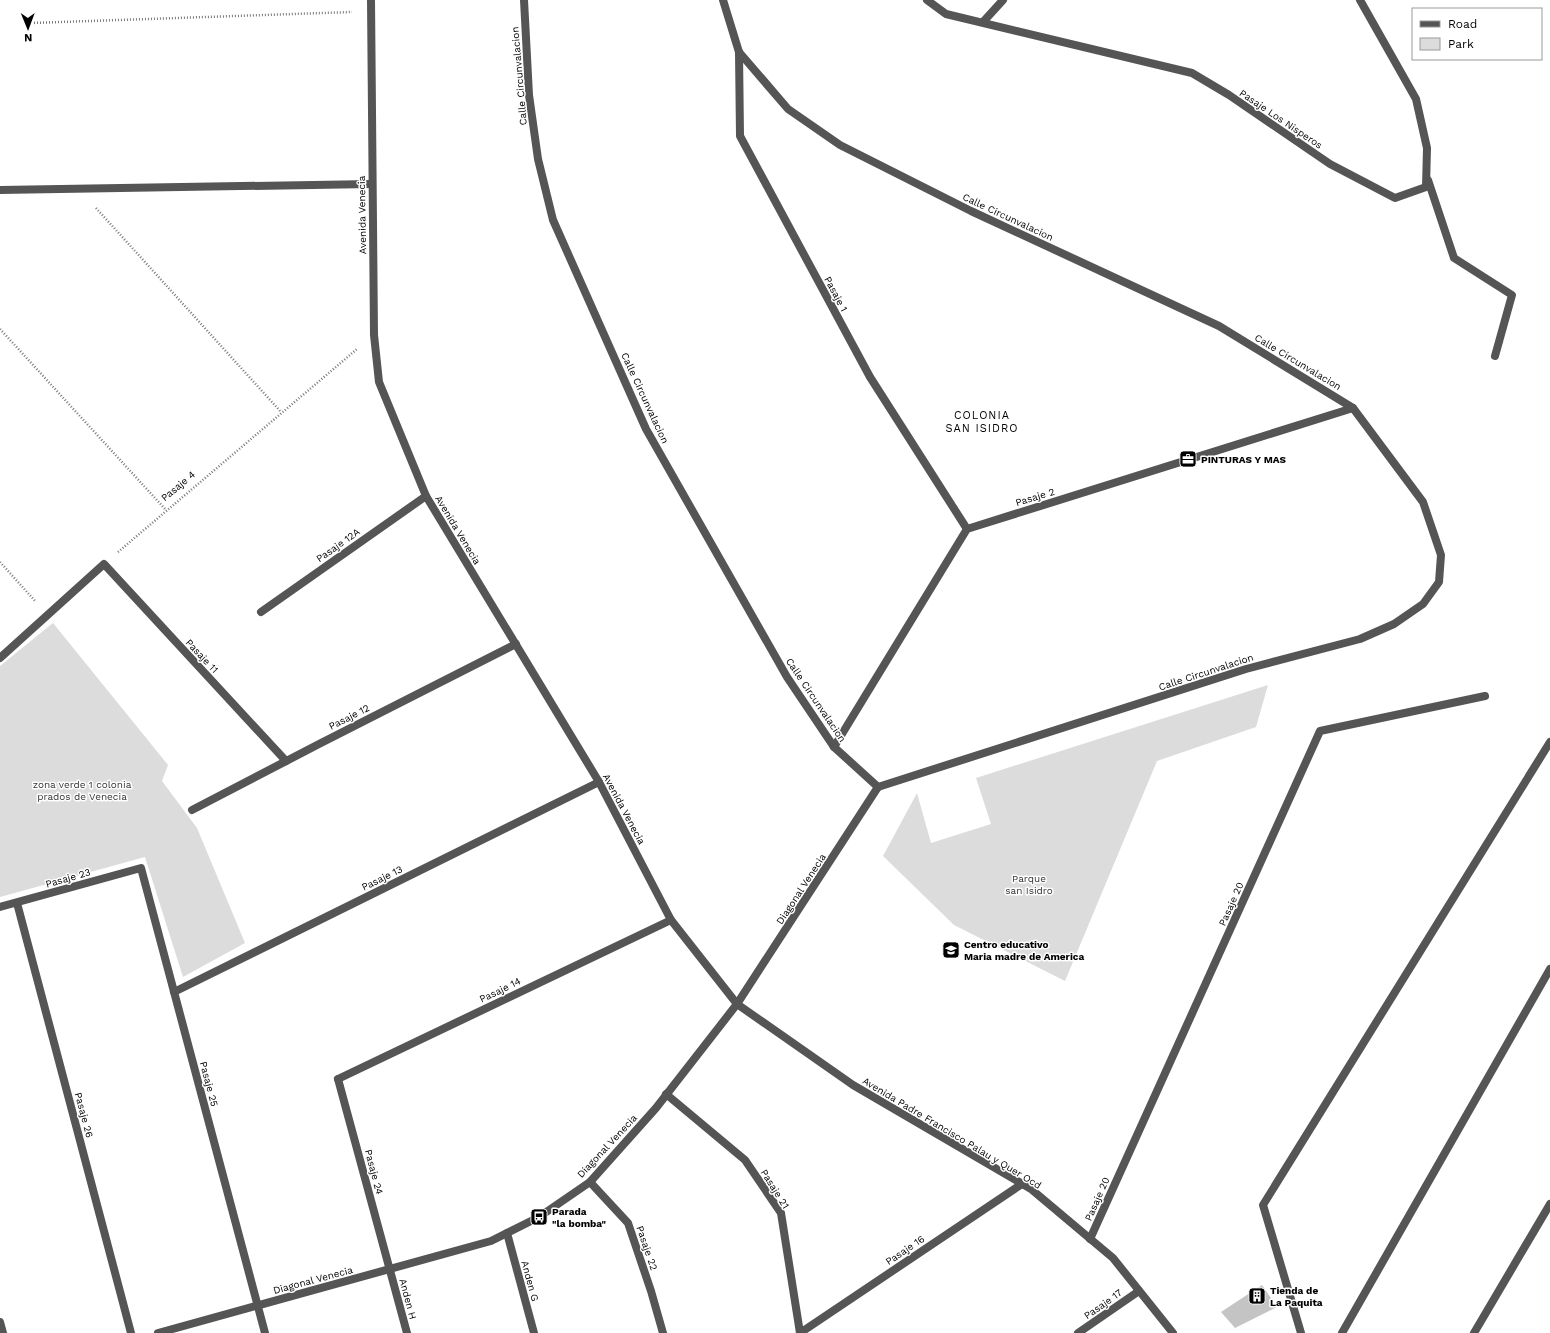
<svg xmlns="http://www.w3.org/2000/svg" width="1550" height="1333" font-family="'Work Sans',sans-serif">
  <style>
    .green { fill: #dcdcdc }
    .building { fill: #c4c4c4 }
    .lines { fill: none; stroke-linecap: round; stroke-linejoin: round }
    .path { stroke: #777; stroke-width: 2.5; stroke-dasharray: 1 2; stroke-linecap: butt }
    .pedestrian { stroke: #555; stroke-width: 8 }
    .minor { stroke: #555; stroke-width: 8 }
    .tertiary { stroke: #555; stroke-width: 8 }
    .labels { text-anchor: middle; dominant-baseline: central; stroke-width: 3; stroke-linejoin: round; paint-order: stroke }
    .street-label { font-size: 10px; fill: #000; stroke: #fff }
    .poi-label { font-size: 10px; font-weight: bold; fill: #000; stroke: #fff; text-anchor: start }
    .park-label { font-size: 10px; fill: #333; stroke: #fff }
    .neighbourhood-label { font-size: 11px; letter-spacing: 1px; fill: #000; stroke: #fff }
  </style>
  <rect width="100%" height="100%" fill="#fff"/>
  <g class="green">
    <path d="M53,623l115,142 -6,16 35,47 48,115 -62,34 -38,-120 -145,40v-231z"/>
    <path d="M1268,685l-12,42 -99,34 -92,220 -111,-56 -71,-69 34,-63 14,50 60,-19 -15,-46z"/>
  </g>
  <path class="building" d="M1262,1285l15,22 -42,21 -14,-16z"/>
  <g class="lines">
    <g class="path">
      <path d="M31,23l321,-11"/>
      <path d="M96,208l185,204"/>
      <path d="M0,329l166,181"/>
      <path d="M118,552l239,-203"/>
      <path d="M0,562l36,40"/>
    </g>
    <g class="pedestrian">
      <path d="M261,612l165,-116"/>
      <path d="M17,903l114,430"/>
      <path d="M0,907l141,-39 124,465"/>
      <path d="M338,1079l69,254"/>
      <path d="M666,1094l79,66 36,53 19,120"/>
      <path d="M590,1182l38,41 23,68 12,42"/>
      <path d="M507,1233l27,100"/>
      <path d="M1090,1239l230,-508 165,-35"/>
      <path d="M0,1322l3,11"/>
      <path d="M800,1333l222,-149"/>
      <path d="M1078,1333l61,-42"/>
    </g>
    <g class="minor">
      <path d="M524,0l5,95 9,64 15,61 93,209 141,248 47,70 44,40"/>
      <path d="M723,0l16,52 49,57 52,36 131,66 248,115 134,82 70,94 18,53 -2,27 -16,22 -29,20 -34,15 -114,30 -368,118"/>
      <path d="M927,0l19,14 246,59 37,22 101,69 65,34 31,-11 1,-39 -11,-49 -56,-99"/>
      <path d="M983,22l20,-22"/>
      <path d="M739,52l1,84 130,241 97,152"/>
      <path d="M1428,180l26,78 58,37 -17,61"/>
      <path d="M0,190l372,-6"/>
      <path d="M0,658l104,-94 182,197"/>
      <path d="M834,747l133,-218 386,-121"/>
      <path d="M878,787l-141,217 116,81 178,104 82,69 60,75"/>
      <path d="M192,810l127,-66 197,-100"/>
      <path d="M174,992l425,-210"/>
      <path d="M338,1079l333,-159"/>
      <path d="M1301,1333l-38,-128 287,-463"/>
      <path d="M1342,1333l208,-364"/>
      <path d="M1474,1333l76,-129"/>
    </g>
    <path class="tertiary" d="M158,1333l333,-92 48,-24 51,-35 66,-74 81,-104 -66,-84 -72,-138 -173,-286 -47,-114 -5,-47 -3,-335"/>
  </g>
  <defs>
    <g id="office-square" transform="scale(0.9)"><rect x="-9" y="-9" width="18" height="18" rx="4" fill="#000" stroke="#fff"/><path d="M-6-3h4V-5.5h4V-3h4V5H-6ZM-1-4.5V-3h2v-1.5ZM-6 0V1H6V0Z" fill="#fff"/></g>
    <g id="school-square" transform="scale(0.9)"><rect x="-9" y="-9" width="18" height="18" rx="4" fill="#000" stroke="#fff"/><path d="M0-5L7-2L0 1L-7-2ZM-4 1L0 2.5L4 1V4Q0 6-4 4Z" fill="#fff"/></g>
    <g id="bus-square" transform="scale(0.9)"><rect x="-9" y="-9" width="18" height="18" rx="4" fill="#000" stroke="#fff"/><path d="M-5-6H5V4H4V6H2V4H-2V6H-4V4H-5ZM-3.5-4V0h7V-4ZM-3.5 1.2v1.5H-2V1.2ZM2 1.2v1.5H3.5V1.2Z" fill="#fff"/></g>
    <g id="building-square" transform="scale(0.9)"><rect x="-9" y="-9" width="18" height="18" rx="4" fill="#000" stroke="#fff"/><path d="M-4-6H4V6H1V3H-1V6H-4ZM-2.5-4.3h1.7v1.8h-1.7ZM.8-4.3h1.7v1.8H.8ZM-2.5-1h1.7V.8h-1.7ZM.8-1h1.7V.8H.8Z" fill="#fff"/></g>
  </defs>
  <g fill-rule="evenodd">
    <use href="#office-square" x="1188" y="459"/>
    <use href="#school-square" x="951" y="950"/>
    <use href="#bus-square" x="539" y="1217"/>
    <use href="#building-square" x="1257" y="1296"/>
  </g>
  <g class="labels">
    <g class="street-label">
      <text transform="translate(519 76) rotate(-95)">Calle Circunvalacion</text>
      <text transform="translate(1281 119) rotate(34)">Pasaje Los Nisperos</text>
      <text transform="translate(362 215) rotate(-91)">Avenida Venecia</text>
      <text transform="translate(1008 217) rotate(25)">Calle Circunvalacion</text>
      <text transform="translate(836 294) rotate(62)">Pasaje 1</text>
      <text transform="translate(1298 362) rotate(31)">Calle Circunvalacion</text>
      <text transform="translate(645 398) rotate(65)">Calle Circunvalacion</text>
      <text transform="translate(178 486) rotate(-40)">Pasaje 4</text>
      <text transform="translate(1035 497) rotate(-17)">Pasaje 2</text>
      <text transform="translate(458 530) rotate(59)">Avenida Venecia</text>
      <text transform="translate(338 545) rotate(-35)">Pasaje 12A</text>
      <text transform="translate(202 656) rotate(47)">Pasaje 11</text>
      <text transform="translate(1206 672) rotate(-18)">Calle Circunvalacion</text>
      <text transform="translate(816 700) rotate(56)">Calle Circunvalacion</text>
      <text transform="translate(349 717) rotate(-27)">Pasaje 12</text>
      <text transform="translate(624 809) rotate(62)">Avenida Venecia</text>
      <text transform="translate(68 878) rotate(-16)">Pasaje 23</text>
      <text transform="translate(382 878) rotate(-26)">Pasaje 13</text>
      <text transform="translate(801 889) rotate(-57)">Diagonal Venecia</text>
      <text transform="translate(1231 904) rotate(-66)">Pasaje 20</text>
      <text transform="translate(500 990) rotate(-26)">Pasaje 14</text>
      <text transform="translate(209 1084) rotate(75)">Pasaje 25</text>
      <text transform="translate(84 1115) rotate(75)">Pasaje 26</text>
      <text transform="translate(952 1133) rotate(31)">Avenida Padre Francisco Palau y Quer Ocd</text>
      <text transform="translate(607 1146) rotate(-47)">Diagonal Venecia</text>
      <text transform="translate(374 1172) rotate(75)">Pasaje 24</text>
      <text transform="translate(775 1189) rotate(58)">Pasaje 21</text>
      <text transform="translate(1097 1199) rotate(-66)">Pasaje 20</text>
      <text transform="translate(647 1248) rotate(71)">Pasaje 22</text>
      <text transform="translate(905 1250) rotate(-34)">Pasaje 16</text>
      <text transform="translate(313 1280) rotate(-15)">Diagonal Venecia</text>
      <text transform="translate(530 1281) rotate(75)">Anden G</text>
      <text transform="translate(408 1299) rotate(75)">Anden H</text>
      <text transform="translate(1103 1304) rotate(-35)">Pasaje 17</text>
    </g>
    <g class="poi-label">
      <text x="1201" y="459">PINTURAS Y MAS</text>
      <text x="964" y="944">Centro educativo<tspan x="964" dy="12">Maria madre de America</tspan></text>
      <text x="552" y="1211">Parada<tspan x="552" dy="12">"la bomba"</tspan></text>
      <text x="1270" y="1290">Tienda de<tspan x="1270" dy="12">La Paquita</tspan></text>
    </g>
    <g class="park-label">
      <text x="82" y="784">zona verde 1 colonia<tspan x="82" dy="12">prados de Venecia</tspan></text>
      <text x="1029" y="878">Parque<tspan x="1029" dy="12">san Isidro</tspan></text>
    </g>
    <g class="neighbourhood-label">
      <text x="982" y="415">COLONIA<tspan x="982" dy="13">SAN ISIDRO</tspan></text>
    </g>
  </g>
  <rect x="1412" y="8" width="130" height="52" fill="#ffffff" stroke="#999999"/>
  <rect x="1420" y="21" width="20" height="6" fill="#555555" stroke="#999999"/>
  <text x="1448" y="28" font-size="12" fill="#000000">Road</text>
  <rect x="1420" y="38" width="20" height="12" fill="#dcdcdc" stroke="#999999"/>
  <text x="1448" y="48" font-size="12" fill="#000000">Park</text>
  <g transform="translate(28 28) rotate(179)" stroke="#ffffff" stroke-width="3" paint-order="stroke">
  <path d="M0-3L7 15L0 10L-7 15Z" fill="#000000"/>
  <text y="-6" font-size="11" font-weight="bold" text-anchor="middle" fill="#000000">N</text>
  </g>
</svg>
